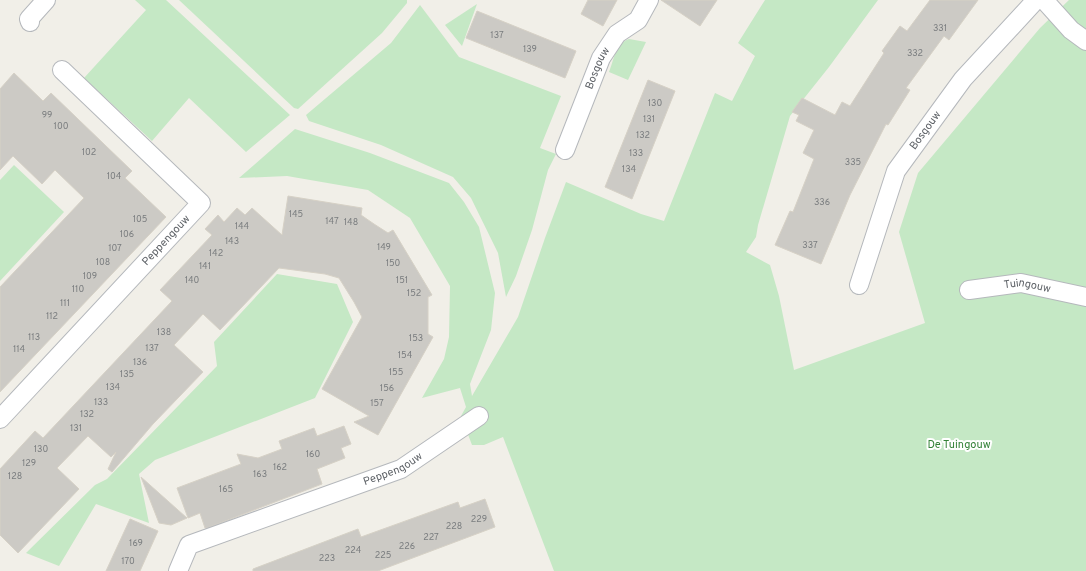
<svg xmlns="http://www.w3.org/2000/svg" width="1086" height="571" font-family="Overpass,sans-serif">
  <style>
    .green { fill: #c5e8c5 }
    .building { fill: #cccac5; stroke: #d6d1c6 }
    .lines { fill: none; stroke-linecap: round; stroke-linejoin: round }
    .street-casing { stroke: #b5b8bc; stroke-width: 20 }
    .street { stroke: #fff; stroke-width: 18 }
    .labels { text-anchor: middle; dominant-baseline: central; stroke-width: 4; stroke-linejoin: round; paint-order: stroke }
    .number-label { font-size: 9px; fill: #7a7d7f }
    .street-label { font-size: 11px; fill: #5f6368; stroke: #fff }
    .park-label { font-size: 11px; fill: #348238; stroke: #fff }
  </style>
  <rect width="100%" height="100%" fill="#f1efe8"/>
  <g class="green">
    <path d="M135,0h31l124,115 -44,37 -57,-54 -37,43 -68,-63 62,-68z"/>
    <path d="M179,0h228v3l-25,30 -84,76 -4,-1z"/>
    <path d="M765,0h113l-49,67 -39,49 -32,109 -2,12 -10,15 24,13 9,31 15,74 131,-47 -26,-91 19,-59 122,-145 29,-28h17v571h-532l-51,-134 -19,8h-12l-11,-29 5,-9 -6,-19 -38,10 22,-39 5,-22 1,-51 -40,-68 -42,-28 -81,-14 -48,2 56,-49 75,24 79,30 15,19 15,25 16,66 -4,37 -21,54 2,12 46,-79 27,-79 21,-56 75,32 23,7 51,-128 17,8 23,-45 -17,-13z"/>
    <path d="M477,4l-15,42 -17,-21z"/>
    <path d="M420,5l39,52 102,39 -21,52 16,6 -8,16 -16,60 -16,46 -10,21 -8,-44 -27,-55 -18,-21 -72,-32 -72,-24 -3,-6 85,-72z"/>
    <path d="M629,39l17,3 -18,38 -19,-8c5,-12 6,-28 20,-33z"/>
    <path d="M14,165l50,47 -64,69v-101z"/>
    <path d="M277,274l60,10 16,38 -38,76 -160,62 -16,14 10,49 -53,-19 -37,62 -33,-13 69,-68 12,-6 110,-113 -3,-24z"/>
  </g>
  <g class="building">
    <path d="M588,0h29l-14,26 -22,-12z"/>
    <path d="M661,0h56l-17,26z"/>
    <path d="M930,0h48l-29,40 -5,-4 -38,52 4,2 -22,35 -2,-1 -36,71 -29,69 -46,-19 15,-34 3,1 21,-53 -11,-6 11,-23 -18,-9 3,-6 -7,-3 10,-14 33,17 7,-13 8,4 34,-53 -2,-2 18,-25 7,5z"/>
    <path d="M477,11l99,40 -11,27 -99,-40z"/>
    <path d="M14,73l29,28 8,-8 81,78 -7,7 41,39 -166,175v-105l84,-89 -29,-28 -13,14 -29,-28 -13,14v-81z"/>
    <path d="M648,80l27,11 -43,108 -27,-12z"/>
    <path d="M288,196l74,12 -1,7 13,9 14,9 5,-3 39,65 -4,2v37l5,3 -55,98 -24,-13 15,-6 -47,-27 40,-72 -8,-15 -15,-24 -14,-4 -46,-6 -59,62 -17,-16 -29,31 29,27 -50,52 -41,48 -4,-3 8,-17 -5,5 -23,-21 -31,32 22,21 -61,64 -18,-18v-66l35,-38 8,7 129,-137 -12,-11 52,-55 -7,-6 13,-14 6,7 13,-14 8,7 7,-7 30,27z"/>
    <path d="M344,426l7,18 -10,4 4,10 -28,11 5,15 -115,44h-2l-5,-15 -12,5 -11,-30 64,-24 -4,-10 21,4 24,-9 -3,-8 35,-13 3,8z"/>
    <path d="M141,477l46,41 -16,7 -12,-2z"/>
    <path d="M485,499l10,28 -117,44h-125v-2l105,-40 3,8 97,-35 2,6z"/>
    <path d="M130,519l28,12 -18,40h-34z"/>
  </g>
  <g class="lines">
    <g class="street-casing">
      <g id="street">
        <path d="M1044,0l27,30 15,11"/>
        <path d="M30,22l-1,-3 17,-19"/>
        <path id="s1" d="M565,150l36,-92 16,-24 21,-14 11,-20"/>
        <path id="s2" d="M859,285l37,-114 67,-92 73,-79"/>
        <path id="s3" d="M969,290l52,-7 65,14"/>
        <path id="s4" d="M0,419l201,-216 -139,-133"/>
        <path id="s5" d="M178,571l11,-26 212,-76 78,-53"/>
      </g>
    </g>
    <use href="#street" class="street"/>
  </g>
  <g class="labels">
    <g class="number-label">
      <text x="940" y="28">331</text>
      <text x="497" y="35">137</text>
      <text x="530" y="49">139</text>
      <text x="915" y="53">332</text>
      <text x="655" y="103">130</text>
      <text x="47" y="115">99</text>
      <text x="649" y="119">131</text>
      <text x="61" y="126">100</text>
      <text x="643" y="135">132</text>
      <text x="89" y="152">102</text>
      <text x="636" y="153">133</text>
      <text x="853" y="162">335</text>
      <text x="629" y="169">134</text>
      <text x="114" y="176">104</text>
      <text x="822" y="202">336</text>
      <text x="296" y="214">145</text>
      <text x="140" y="219">105</text>
      <text x="332" y="221">147</text>
      <text x="351" y="222">148</text>
      <text x="242" y="226">144</text>
      <text x="127" y="234">106</text>
      <text x="232" y="241">143</text>
      <text x="810" y="245">337</text>
      <text x="384" y="247">149</text>
      <text x="115" y="248">107</text>
      <text x="216" y="253">142</text>
      <text x="103" y="262">108</text>
      <text x="393" y="263">150</text>
      <text x="205" y="266">141</text>
      <text x="90" y="276">109</text>
      <text x="192" y="280">140</text>
      <text x="402" y="280">151</text>
      <text x="78" y="289">110</text>
      <text x="414" y="293">152</text>
      <text x="65" y="303">111</text>
      <text x="52" y="316">112</text>
      <text x="164" y="332">138</text>
      <text x="34" y="337">113</text>
      <text x="416" y="338">153</text>
      <text x="152" y="348">137</text>
      <text x="19" y="349">114</text>
      <text x="405" y="355">154</text>
      <text x="140" y="362">136</text>
      <text x="396" y="372">155</text>
      <text x="127" y="374">135</text>
      <text x="113" y="387">134</text>
      <text x="387" y="388">156</text>
      <text x="101" y="402">133</text>
      <text x="377" y="403">157</text>
      <text x="87" y="414">132</text>
      <text x="76" y="428">131</text>
      <text x="41" y="449">130</text>
      <text x="313" y="454">160</text>
      <text x="29" y="463">129</text>
      <text x="280" y="467">162</text>
      <text x="260" y="474">163</text>
      <text x="15" y="476">128</text>
      <text x="226" y="489">165</text>
      <text x="479" y="519">229</text>
      <text x="454" y="526">228</text>
      <text x="431" y="537">227</text>
      <text x="136" y="543">169</text>
      <text x="407" y="546">226</text>
      <text x="353" y="550">224</text>
      <text x="383" y="555">225</text>
      <text x="327" y="558">223</text>
      <text x="128" y="561">170</text>
    </g>
    <g class="street-label">
      <text stroke="none"><textPath href="#s1" startOffset="88">Bosgouw</textPath></text>
      <text stroke="none"><textPath href="#s2" startOffset="170">Bosgouw</textPath></text>
      <text stroke="none"><textPath href="#s4" startOffset="244">Peppengouw</textPath></text>
      <text stroke="none"><textPath href="#s3" startOffset="59">Tuingouw</textPath></text>
      <text stroke="none"><textPath href="#s5" startOffset="246">Peppengouw</textPath></text>
    </g>
    <g class="park-label">
      <text x="959" y="445">De Tuingouw</text>
    </g>
  </g>
</svg>
